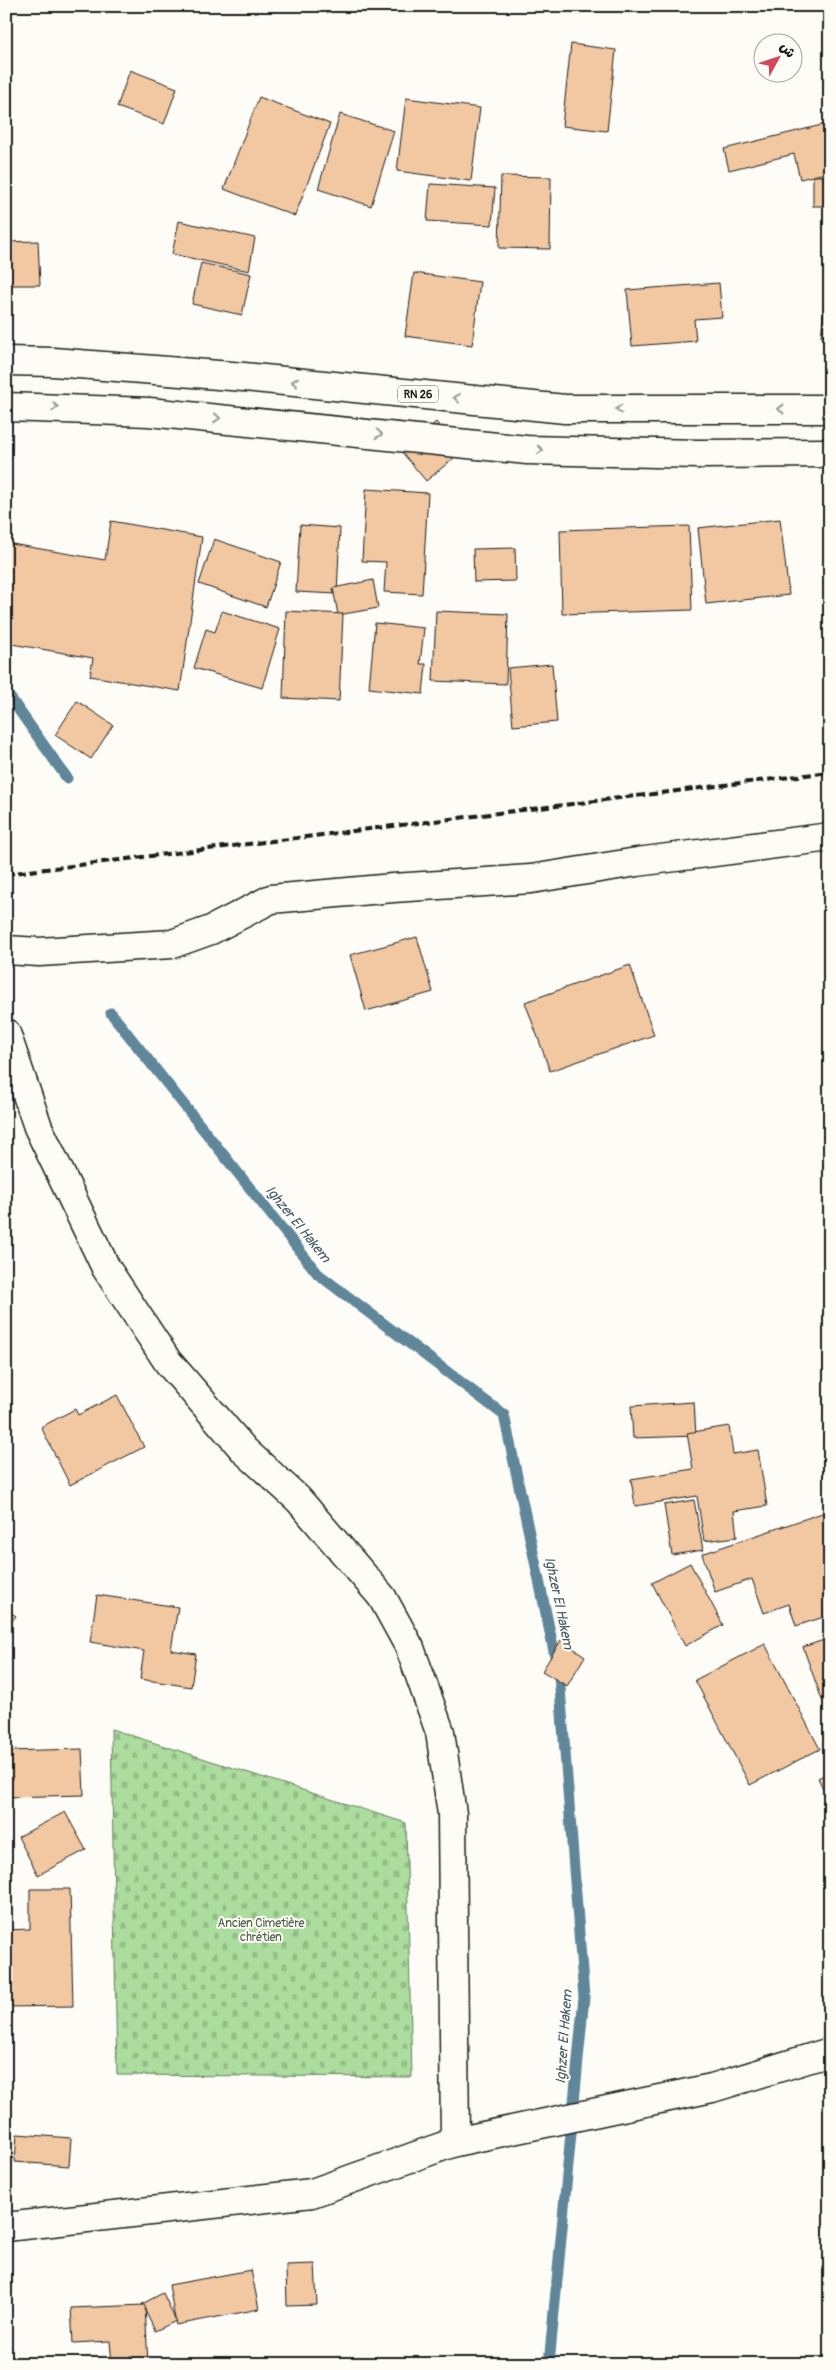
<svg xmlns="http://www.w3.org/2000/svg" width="836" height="2370" font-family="Pangolin,'Playpen Sans Arabic',sans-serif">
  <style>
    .cemetery { fill: url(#cemetery-stones); stroke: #647c5d }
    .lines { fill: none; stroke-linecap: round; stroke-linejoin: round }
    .stream { stroke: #5f8699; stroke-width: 11 }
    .building { fill: #f1c8a1; stroke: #1c1c1c }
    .minor-casing { stroke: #1c1c1c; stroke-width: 31 }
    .major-casing { stroke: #1c1c1c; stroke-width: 31 }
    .minor { stroke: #fdfcf7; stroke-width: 28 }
    .major { stroke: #fdfcf7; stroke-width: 28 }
    .rail { stroke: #1c1c1c; stroke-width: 4; stroke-dasharray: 8 4; stroke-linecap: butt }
    .oneway { stroke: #989794 }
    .labels { text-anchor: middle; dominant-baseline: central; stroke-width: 4; stroke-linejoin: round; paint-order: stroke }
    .shield { fill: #fdfcf7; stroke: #605f5e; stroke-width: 1 }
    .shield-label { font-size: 11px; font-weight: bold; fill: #1c1c1c }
    .park-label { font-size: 12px; fill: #4f604a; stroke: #fdfcf7 }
    .water-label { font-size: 14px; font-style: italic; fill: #435a65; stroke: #fdfcf7 }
  </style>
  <defs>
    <pattern id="cemetery-stones" width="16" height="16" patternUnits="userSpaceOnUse" patternTransform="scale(1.25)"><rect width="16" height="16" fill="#addd9e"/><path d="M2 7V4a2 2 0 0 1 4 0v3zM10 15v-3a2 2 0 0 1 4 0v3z" fill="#94bd88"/></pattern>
  </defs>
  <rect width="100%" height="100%" fill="#fdfcf7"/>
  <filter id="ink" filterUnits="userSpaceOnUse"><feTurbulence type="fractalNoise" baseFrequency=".02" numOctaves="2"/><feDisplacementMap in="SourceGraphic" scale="10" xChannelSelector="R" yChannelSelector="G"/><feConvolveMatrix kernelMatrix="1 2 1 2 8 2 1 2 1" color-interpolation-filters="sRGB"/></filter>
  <g filter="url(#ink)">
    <path class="cemetery" d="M111,1729l295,94 6,254 -295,-2z"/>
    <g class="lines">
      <g class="stream">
        <path d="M6,692l61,86"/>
        <path d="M111,1013l207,261 186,141 55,260 25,322 -35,367"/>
      </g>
    </g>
    <g class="building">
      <path d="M571,44l45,6 -9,81 -45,-5z"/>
      <path d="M130,70l47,18 -13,36 -47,-17z"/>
      <path d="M259,97l71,27 -35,92 -71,-27z"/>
      <path d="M406,98l74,10 -9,73 -74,-10z"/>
      <path d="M340,114l54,17 -23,75 -53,-17z"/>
      <path d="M830,123v49l-30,7 -6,-25 -65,16 -5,-21z"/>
      <path d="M501,176l50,1 -1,72 -51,-1z"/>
      <rect x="813" y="176" width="17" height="30"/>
      <path d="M430,184l65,4 -3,37 -65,-4z"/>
      <path d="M179,221l76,17 -6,33 -77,-17z"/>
      <path d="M38,241l2,44h-34v-43z"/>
      <path d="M201,263l50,11 -9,41 -50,-11z"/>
      <path d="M414,273l66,9 -8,63 -67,-9z"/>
      <path d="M829,274h1v63l-9,-1z"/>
      <path d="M719,283l3,34 -28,2 2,22 -64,5 -5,-56z"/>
      <path d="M436,422l25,30 -35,29 -25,-30z"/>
      <path d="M366,489l62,4 -6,101 -38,-2 2,-30 -24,-1z"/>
      <path d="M780,519l9,76 -83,9 -8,-76z"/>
      <path d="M111,521l91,16 -22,154 -90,-15 3,-18 -87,-15v-100l99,17z"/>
      <path d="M300,525l40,3 -3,66 -41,-2z"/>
      <path d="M689,526l3,84 -130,4 -2,-84z"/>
      <path d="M214,539l67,23 -15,45 -67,-23z"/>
      <path d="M515,548l1,33 -42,1 -1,-33z"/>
      <path d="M373,580l5,28 -40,7 -5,-27z"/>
      <path d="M222,611l58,18 -18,59 -68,-20 12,-39 9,3z"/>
      <path d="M286,611l57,3 -4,87 -56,-3z"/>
      <path d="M436,611l72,3 -2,70 -73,-3z"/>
      <path d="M375,623l49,5 -4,36h6l-3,30 -54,-6z"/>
      <path d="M552,664l5,58 -44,4 -5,-58z"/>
      <path d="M77,701l36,24 -22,34 -36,-24z"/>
      <path d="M417,937l16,55 -67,19 -16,-56z"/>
      <path d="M630,965l24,70 -104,36 -25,-69z"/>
      <path d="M117,1395l27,52 -74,38 -29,-58 34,-18 3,6z"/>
      <path d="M694,1402l2,34 -63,2 -2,-32z"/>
      <path d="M729,1426l4,28 25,-4 9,56 -33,5 3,26 -33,4 -7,-45 -62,10 -4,-27 62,-10 -6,-36z"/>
      <path d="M694,1500l9,50 -31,5 -8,-50z"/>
      <path d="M828,1511l2,6v98l-34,11 -7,-22 -25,9 -12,-34 -37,13 -13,-38z"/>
      <path d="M690,1563l33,62 -38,21 -33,-63z"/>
      <path d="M97,1595l81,12 -7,43 25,4 -5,33 -51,-8 4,-28 -54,-9z"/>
      <path d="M6,1609l10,7 -10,12z"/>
      <path d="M830,1638v60l-8,2 -19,-53z"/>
      <path d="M561,1640l24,16 -18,30 -25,-15z"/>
      <path d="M765,1644l55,105 -70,36 -55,-105z"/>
      <path d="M82,1749l2,46 -78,2v-46z"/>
      <path d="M830,1772v31l-12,-25z"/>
      <path d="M65,1812l21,38 -48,25 -20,-38z"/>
      <path d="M30,1889h40l3,117 -67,1v-77l24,-1z"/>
      <path d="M17,2134l54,4 -2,28 -54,-4z"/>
      <path d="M315,2264l2,41 -30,1 -1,-41z"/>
      <path d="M251,2270l8,39 -83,16 -7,-40z"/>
      <path d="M163,2293l13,28 -21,10 -13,-27z"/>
      <path d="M145,2305l3,59h-36l-2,-23 -37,2 -2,-35z"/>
    </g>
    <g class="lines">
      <g class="minor-casing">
        <g id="minor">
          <path d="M6,950l33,2 133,-8 39,-14 60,-31 122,-11 138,-9 106,-17 193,-25"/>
          <path d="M6,1033l32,94 68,141 62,94 77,89 53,48 84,98 28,51 30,84 12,82 3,328"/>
          <path d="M6,2227l306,-34 143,-51 257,-54 118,-36"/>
        </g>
      </g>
      <g class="major-casing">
        <g id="major">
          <path d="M6,361l47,1 191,15 321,32h265"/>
          <path d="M6,407l143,5 378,38 172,4 131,-1"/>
        </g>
      </g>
      <use href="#minor" class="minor"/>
      <use href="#major" class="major"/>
      <path class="rail" d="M6,874l824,-102"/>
    </g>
    <defs><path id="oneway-chevron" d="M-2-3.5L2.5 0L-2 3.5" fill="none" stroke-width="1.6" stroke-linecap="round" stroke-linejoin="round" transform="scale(1.25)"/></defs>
    <g class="oneway">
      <use href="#oneway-chevron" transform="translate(295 382) rotate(-174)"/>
      <use href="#oneway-chevron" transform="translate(457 398) rotate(-174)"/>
      <use href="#oneway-chevron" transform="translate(55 407) rotate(3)"/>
      <use href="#oneway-chevron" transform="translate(619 409) rotate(-180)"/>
      <use href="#oneway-chevron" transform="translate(781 409) rotate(-180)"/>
      <use href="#oneway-chevron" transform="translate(217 418) rotate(5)"/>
      <use href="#oneway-chevron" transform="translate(379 434) rotate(6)"/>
      <use href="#oneway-chevron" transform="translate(540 450) rotate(2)"/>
    </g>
  </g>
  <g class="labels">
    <rect class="shield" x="398" y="385.5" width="40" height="17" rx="4"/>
    <g class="shield-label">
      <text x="418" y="394">RN 26</text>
    </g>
    <g class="park-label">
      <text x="261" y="1923">Ancien Cimetière<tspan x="261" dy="14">chrétien</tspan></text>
    </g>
    <g class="water-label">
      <text transform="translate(298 1224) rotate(51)">Ighzer El Hakem</text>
      <text transform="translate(559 1603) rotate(78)">Ighzer El Hakem</text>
      <text transform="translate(564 2037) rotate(-86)">Ighzer El Hakem</text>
    </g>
  </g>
  <rect width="836" height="2370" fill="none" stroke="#fdfcf7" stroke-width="25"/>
  <rect x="12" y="12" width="811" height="2345" fill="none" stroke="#1c1c1c" stroke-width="2" filter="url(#ink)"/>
  <g transform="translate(778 58) rotate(50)"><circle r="24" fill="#fdfcf7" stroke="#a3a29f"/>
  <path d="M0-4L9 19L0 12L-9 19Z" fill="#d1495b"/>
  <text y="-8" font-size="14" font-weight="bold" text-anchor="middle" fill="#1c1c1c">ش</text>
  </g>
</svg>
